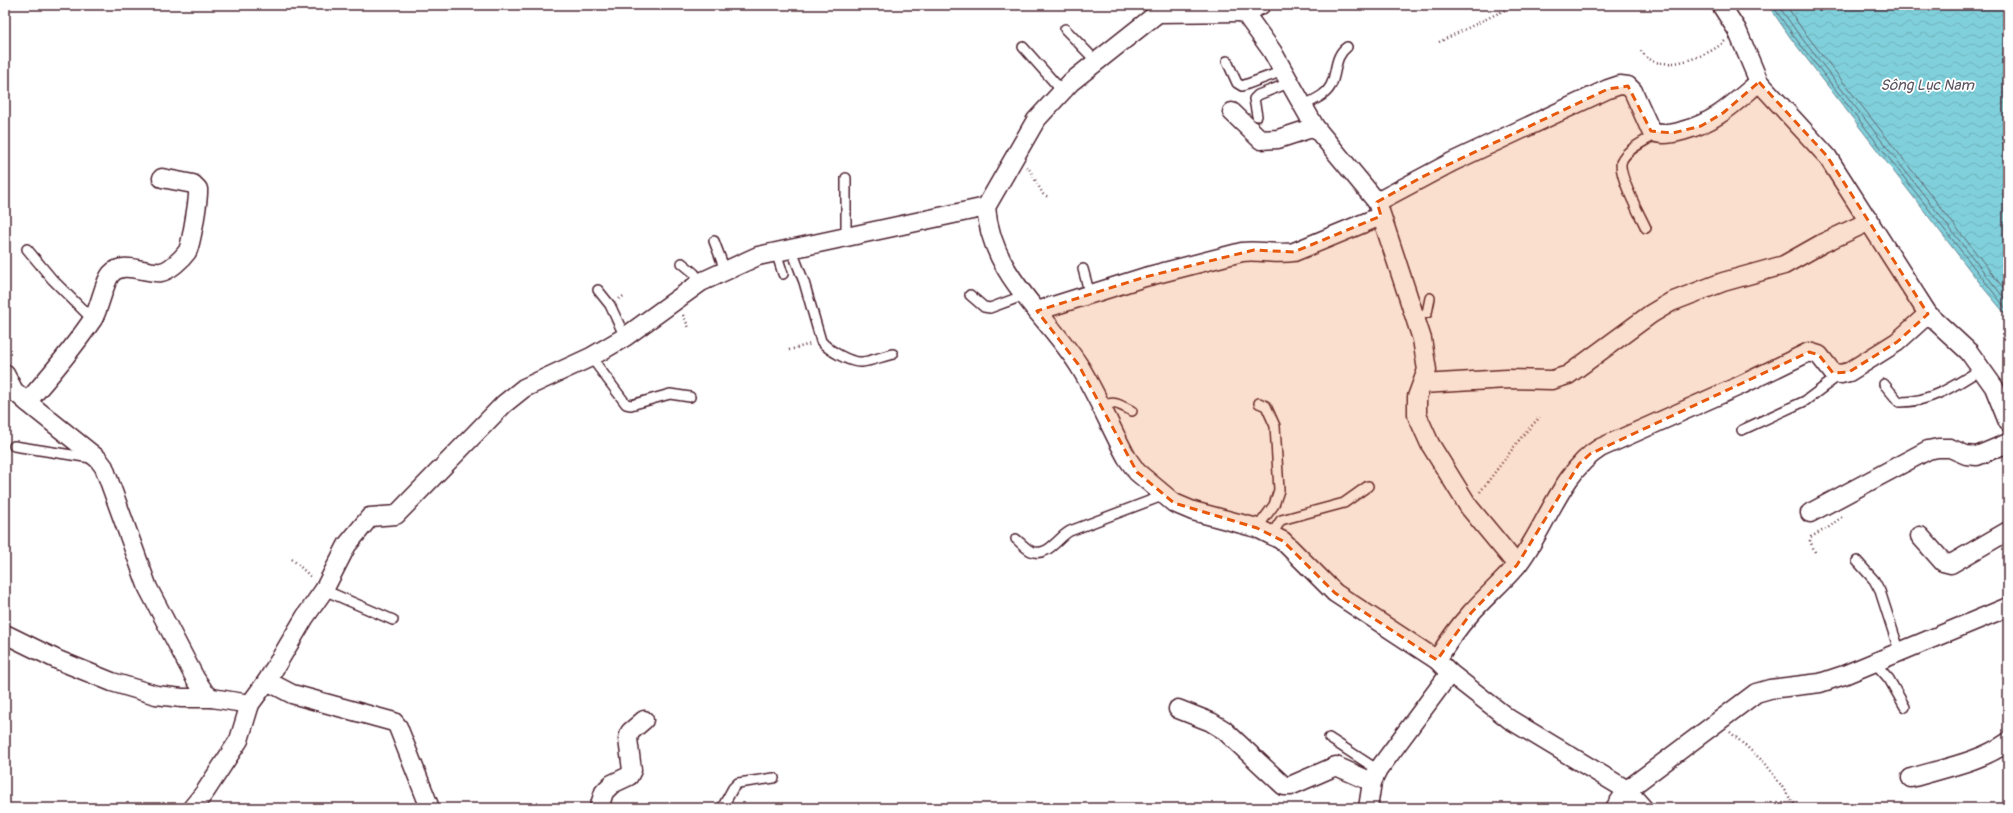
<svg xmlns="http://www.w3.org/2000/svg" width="2013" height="813" font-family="Pangolin,sans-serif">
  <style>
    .water { fill: url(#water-waves); stroke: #6a8995 }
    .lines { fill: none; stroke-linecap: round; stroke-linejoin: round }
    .shore { stroke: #606671; stroke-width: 1 }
    .lane-casing { stroke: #4a1f2b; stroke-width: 12 }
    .street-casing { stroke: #4a1f2b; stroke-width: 21 }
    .path { stroke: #4a1f2b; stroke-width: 2.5; stroke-dasharray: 1 3; stroke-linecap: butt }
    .lane { stroke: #fff; stroke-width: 9 }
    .street { stroke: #fff; stroke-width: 18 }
    .marked { fill: #e8590c; fill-opacity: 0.2; stroke: #e8590c; stroke-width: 3; stroke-dasharray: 8 5; stroke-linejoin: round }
    .labels { text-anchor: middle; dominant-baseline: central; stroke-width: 3.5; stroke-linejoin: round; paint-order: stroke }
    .water-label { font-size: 15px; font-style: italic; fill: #5a5460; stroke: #fff }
  </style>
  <defs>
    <pattern id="water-waves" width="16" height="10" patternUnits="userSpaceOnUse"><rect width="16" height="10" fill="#80d0db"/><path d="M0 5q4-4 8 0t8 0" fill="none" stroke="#70b2bc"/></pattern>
  </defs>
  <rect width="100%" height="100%" fill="#fff"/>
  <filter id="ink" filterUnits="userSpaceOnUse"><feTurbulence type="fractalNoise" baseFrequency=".025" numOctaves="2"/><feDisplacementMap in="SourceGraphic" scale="8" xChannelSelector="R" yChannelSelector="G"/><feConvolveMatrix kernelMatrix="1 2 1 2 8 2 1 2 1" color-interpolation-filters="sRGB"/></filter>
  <g filter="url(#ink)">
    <path class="water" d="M1768,5h240v312l-22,-26 -196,-254z"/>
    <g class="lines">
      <g class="shore">
        <path d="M1772,5l21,30 215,276"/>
        <path d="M1778,5l19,27 211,271"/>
        <path d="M1786,5l16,24 206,265"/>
      </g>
      <g class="lane-casing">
        <g id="lane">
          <path d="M1065,29l32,33"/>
          <path d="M1023,47l39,44"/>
          <path d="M1227,61l10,22 5,3 41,-15"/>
          <path d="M1303,106c10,-6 23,-10 28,-21 6,-12 3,-29 16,-38"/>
          <path d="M1257,116l-3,-17 4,-4 31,-12"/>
          <path d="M846,178v58"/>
          <path d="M1646,228c-6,-13 -30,-56 -24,-68 6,-12 24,-19 34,-26"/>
          <path d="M714,241l11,29"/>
          <path d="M791,248l13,34 17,59c7,9 29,22 41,21 10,-1 21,-6 31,-8"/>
          <path d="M27,249l25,30 40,40"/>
          <path d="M776,252l7,22"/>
          <path d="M682,263l12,10 7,9"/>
          <path d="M1083,269l7,26"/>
          <path d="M598,290l12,15 15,32"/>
          <path d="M970,295l14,12 6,1 35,-13"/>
          <path d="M1414,317l13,-4 3,-15"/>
          <path d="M591,357l35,47 5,1 39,-11 20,3"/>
          <path d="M1884,384l15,18c30,1 57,-17 82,-33"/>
          <path d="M1100,407c15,-7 18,-3 32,4"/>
          <path d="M1742,430l63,-29 36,-27"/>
          <path d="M14,446l77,12"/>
          <path d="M1257,528l17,-23 5,-15 -4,-64 -9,-20 -7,-3"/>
          <path d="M1272,534l9,-14 63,-17 24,-17"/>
          <path d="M1016,539c4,3 10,10 15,12 17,7 27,-14 39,-20l95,-36"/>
          <path d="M1857,561l17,19 6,11 20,62"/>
          <path d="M324,590l69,30"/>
          <path d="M1875,663l14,16 16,28"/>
          <path d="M1329,738l49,32"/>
          <path d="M722,808l11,-20 5,-5 36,-5"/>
        </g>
      </g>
      <g class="street-casing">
        <g id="street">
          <path d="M1261,5l-17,7 -86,1 -87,69 -35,38 -50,87c5,67 58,105 92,157 18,28 33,65 49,94l10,14 37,31 19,8 64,17 26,13 52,52 102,67 13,13 59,46 118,71 16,18"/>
          <path d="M1721,5l16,25 22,52 68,74 101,158 41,38 25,35 14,35"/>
          <path d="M1244,12l28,39 43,76 62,75 45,137 5,31 -10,27v18l13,29 39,63 48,58"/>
          <path d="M1232,112l29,28 17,-1 37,-12"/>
          <path d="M1377,202l75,-40 156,-73 12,-4 8,1 5,5 18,40c9,5 21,3 31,0 34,-9 51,-27 77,-49"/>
          <path d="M1037,311l108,-34 97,-25c18,-2 35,3 52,0l87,-36"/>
          <path d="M5,374l9,17 13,11 71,57 6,8 44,121 47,90 10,15 7,5 38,6"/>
          <path d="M1422,384l85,-5 45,1 16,-5 83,-61 20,-12 52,-20 61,-17 39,-22 47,-22"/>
          <path d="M27,402c23,-26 46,-54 66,-83 7,-12 11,-37 18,-45 12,-14 35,0 50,-2 8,-1 21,-13 26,-20 4,-6 12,-55 11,-63l-5,-5 -31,-6"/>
          <path d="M1810,513l118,-63 10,-2h12l16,7 11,1 31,-13"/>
          <path d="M1920,536l23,26 8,2 57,-33"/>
          <path d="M5,634l53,26 54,22 44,13 26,3h30"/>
          <path d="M1437,660c10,-17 21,-33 34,-47 15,-17 33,-32 47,-49 28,-36 43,-92 82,-116l139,-62 70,-34 10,3 14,18 8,1 8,-2 48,-30 31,-28"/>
          <path d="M267,681l25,13 102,28 4,5 32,81"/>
          <path d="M1178,709l33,13 13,8 60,56h6l46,-20 36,16"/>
          <path d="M1911,778c33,-10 69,-16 97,-36"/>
          <path d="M192,808l13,-16 34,-52 11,-36 17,-23 38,-64 19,-27 23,-45 23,-28 26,-2 108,-111 20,-16 67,-31 34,-20 76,-55 57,-26 228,-49"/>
          <path d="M599,808l5,-16 8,-8 17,-8 3,-6 -4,-31 2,-7 14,-12"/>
          <path d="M1368,808l4,-26 6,-12 72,-97"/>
          <path d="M1615,808l12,-18 129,-97 14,-4 50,-6 24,-8 164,-68"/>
        </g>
      </g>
      <g class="path">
        <path d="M1439,42l76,-37"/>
        <path d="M1641,51c3,4 8,8 12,10 20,8 57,-6 72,-20"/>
        <path d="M1026,167l3,2 14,25 5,3"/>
        <path d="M619,299l6,-4"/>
        <path d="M683,315l6,13"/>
        <path d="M789,350l22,-6"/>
        <path d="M1480,492l43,-57 17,-18"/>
        <path d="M1815,552l-5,-11 1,-4 18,-10 14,-11"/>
        <path d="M292,559l20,19"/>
        <path d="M1730,732l35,31 32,45"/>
      </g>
      <use href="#lane" class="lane"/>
      <use href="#street" class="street"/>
    </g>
  </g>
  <path class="marked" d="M1759,82l68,74 101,158 -31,28 -48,30 -16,1 -14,-18 -10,-3 -219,102 -11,10 -62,101 -46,48 -34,47 -102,-67 -52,-52 -26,-13 -83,-25 -37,-31 -59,-108 -41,-53 108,-34 109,-27 40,2 87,-36 -4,-14 45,-25 186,-88 20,-3 23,45 22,2 28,-7 22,-13z"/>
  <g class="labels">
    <g class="water-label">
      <text x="1927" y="85">Sông Lục Nam</text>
    </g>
  </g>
  <rect width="2013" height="813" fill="none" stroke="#fff" stroke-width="20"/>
  <rect x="10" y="10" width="1993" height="793" fill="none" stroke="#4a1f2b" stroke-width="1.5" filter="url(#ink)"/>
</svg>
